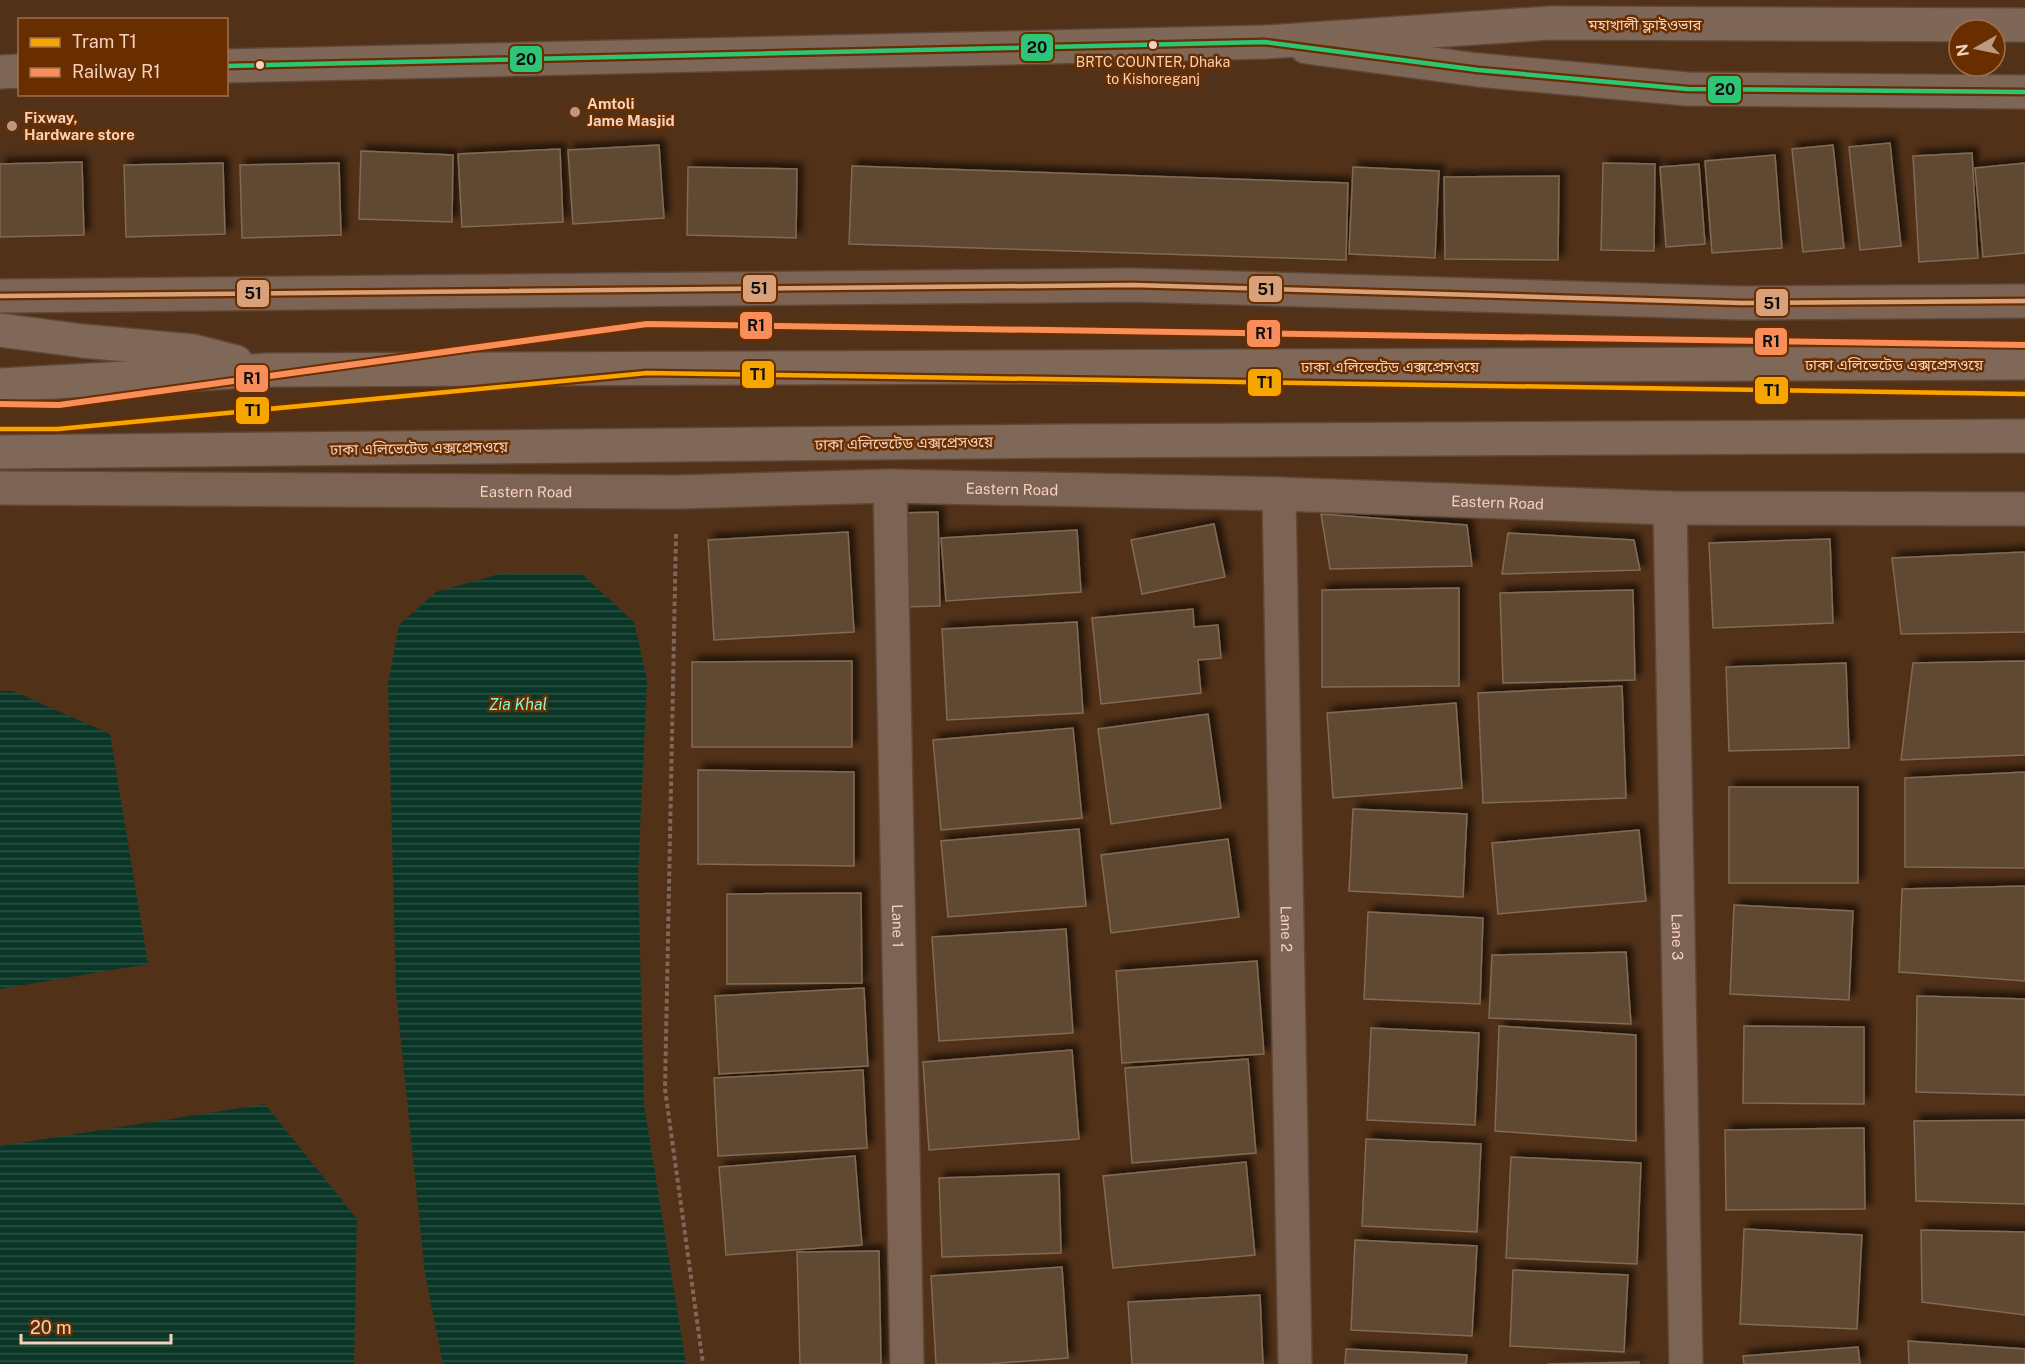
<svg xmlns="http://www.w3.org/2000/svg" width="2025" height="1364" font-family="'Public Sans','Noto Sans Bengali',sans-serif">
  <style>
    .water { fill: url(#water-rules) }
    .building { fill: #614931; stroke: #826a53; stroke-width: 1.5; filter: url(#shadow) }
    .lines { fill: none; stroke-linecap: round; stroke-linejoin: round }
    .minor-casing { stroke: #5e4737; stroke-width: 36 }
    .primary-casing { stroke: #5e4737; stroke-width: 36 }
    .trunk-casing { stroke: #5e4737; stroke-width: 36 }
    .motorway-casing { stroke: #5e4737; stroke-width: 36 }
    .path { stroke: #7f6859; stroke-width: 4; stroke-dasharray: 4.5 3; stroke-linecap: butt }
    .minor { stroke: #7c6354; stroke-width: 33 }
    .primary { stroke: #7e6657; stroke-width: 33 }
    .trunk { stroke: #7f6758; stroke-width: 33 }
    .motorway { stroke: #806859; stroke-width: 33 }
    .bus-1-casing { stroke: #692e00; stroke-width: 9 }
    .bus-2-casing { stroke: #692e00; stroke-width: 9 }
    .bus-1 { stroke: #2dc577; stroke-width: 4.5 }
    .bus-2 { stroke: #d9a179; stroke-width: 4.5 }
    .rail-1-casing { stroke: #692e00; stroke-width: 10 }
    .rail-1 { stroke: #fa8e5a; stroke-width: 6 }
    .tram-1-casing { stroke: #692e00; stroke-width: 9 }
    .tram-1 { stroke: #f7a600; stroke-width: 4.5 }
    .bus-dot { fill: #f6d1bd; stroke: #692e00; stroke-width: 2 }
    .poi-dot { fill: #bc9983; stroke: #692e00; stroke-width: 2 }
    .labels { text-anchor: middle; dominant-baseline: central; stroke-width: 5; stroke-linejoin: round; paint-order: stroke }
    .bus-label { font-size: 14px; fill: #f6d1bd; stroke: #692e00 }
    .street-label { font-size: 15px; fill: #f6d1bd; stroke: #692e00 }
    .poi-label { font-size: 15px; font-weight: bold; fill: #f6d1bd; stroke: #692e00; text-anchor: start }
    .water-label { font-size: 16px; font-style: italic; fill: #7ff8d3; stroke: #692e00 }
    .line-badge { stroke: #692e00; stroke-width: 2 }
    .pale-badge-label { font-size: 16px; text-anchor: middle; font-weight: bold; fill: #111 }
  </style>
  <defs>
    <pattern id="water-rules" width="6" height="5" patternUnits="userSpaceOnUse" patternTransform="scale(1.5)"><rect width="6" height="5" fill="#0a3627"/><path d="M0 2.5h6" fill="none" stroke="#2e5244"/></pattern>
    <filter id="shadow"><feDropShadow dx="5.5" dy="-5.5" stdDeviation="3" flood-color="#0009"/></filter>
  </defs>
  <rect width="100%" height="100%" fill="#513118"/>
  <g class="water">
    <path d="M503,573l79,1 52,48 13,57 -9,196 6,230 42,259h-243l-18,-90 -29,-281 -8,-309 11,-59 37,-33z"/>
    <path d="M0,691h13l97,43 38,230 -148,25z"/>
    <path d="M265,1104l92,115 -3,145h-354v-218z"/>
  </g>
  <g class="building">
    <path d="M1890,143l11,103 -41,4 -11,-103z"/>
    <path d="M659,145l5,73 -91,6 -5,-74z"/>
    <path d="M1833,145l11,103 -41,4 -11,-103z"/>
    <path d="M560,149l3,73 -101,5 -4,-73z"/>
    <path d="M361,151l92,4 -1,67 -93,-3z"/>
    <path d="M1972,153l6,105 -59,4 -6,-106z"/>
    <path d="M1775,155l7,93 -70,5 -7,-92z"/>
    <path d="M82,162l2,73 -84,2v-73z"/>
    <path d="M223,163l2,71 -99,3 -2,-72z"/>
    <path d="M339,163l2,72 -99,3 -2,-73z"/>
    <path d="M1603,163l52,1 -1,87 -53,-1z"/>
    <path d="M2025,163v90l-42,4 -8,-89z"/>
    <path d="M1699,164l6,80 -39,3 -6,-80z"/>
    <path d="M852,166l496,17 -2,77 -497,-16z"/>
    <path d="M688,167l109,2 -1,69 -109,-3z"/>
    <path d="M1353,167l86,4 -4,87 -86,-4z"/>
    <path d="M1559,176l-1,84 -113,-1 -1,-82z"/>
    <path d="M938,512l2,94 -39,1 -1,-94z"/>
    <path d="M1321,514l146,11 5,41 -142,3z"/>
    <path d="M1214,524l11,53 -83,17 -11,-54z"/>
    <path d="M1077,530l4,62 -135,9 -5,-63z"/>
    <path d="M848,532l6,100 -140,8 -6,-100z"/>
    <path d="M1508,533l126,7 6,30 -138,4z"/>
    <path d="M1830,539l3,84 -120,5 -4,-85z"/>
    <path d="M2025,552v80l-124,2 -9,-76z"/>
    <path d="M1459,588v98l-137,1v-97z"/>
    <path d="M1633,590l2,90 -132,3 -3,-90z"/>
    <path d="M1193,609l1,18 24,-2 3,33 -23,2 3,33 -100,11 -9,-86z"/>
    <path d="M1077,622l6,91 -136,7 -5,-91z"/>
    <path d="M852,661v86h-160v-85z"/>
    <path d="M2025,661v94l-124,5 12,-97z"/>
    <path d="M1846,663l3,85 -120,3 -3,-84z"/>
    <path d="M1622,686l4,112 -143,5 -5,-110z"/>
    <path d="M1456,703l6,85 -129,10 -6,-85z"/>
    <path d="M1208,714l13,94 -110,16 -13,-95z"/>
    <path d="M1073,728l9,90 -141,12 -8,-90z"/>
    <path d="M698,770l156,2v94l-156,-2z"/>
    <path d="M2025,772v96l-120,-1v-89z"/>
    <rect x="1729" y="787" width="129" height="96"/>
    <path d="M1353,809l114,5 -4,83 -114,-6z"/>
    <path d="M1079,829l7,77 -138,11 -7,-76z"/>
    <path d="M1639,830l7,71 -148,13 -6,-71z"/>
    <path d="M1228,839l11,78 -128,16 -10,-78z"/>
    <path d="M2025,886v95l-126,-9 3,-83z"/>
    <path d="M861,893l1,90 -135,1v-90z"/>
    <path d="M1734,905l119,6 -4,89 -119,-6z"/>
    <path d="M1368,912l115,6 -3,86 -116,-5z"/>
    <path d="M1066,929l7,104 -134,8 -7,-104z"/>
    <path d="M1626,952l5,72 -142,-6 3,-63z"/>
    <path d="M1257,961l7,93 -142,9 -6,-92z"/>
    <path d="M864,988l4,78 -149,8 -4,-78z"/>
    <path d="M1917,996l108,3v96l-109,-3z"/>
    <path d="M1499,1026l137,9v106l-141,-10z"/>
    <path d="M1744,1026l120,1v77l-121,-1z"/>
    <path d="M1371,1028l108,5 -4,92 -108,-5z"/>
    <path d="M1072,1050l7,89 -150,11 -6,-88z"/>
    <path d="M1248,1059l8,94 -124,10 -7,-95z"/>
    <path d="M863,1070l4,78 -149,8 -4,-78z"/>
    <path d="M2025,1120v84l-109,-3 -2,-80z"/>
    <path d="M1864,1128l1,81 -139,1 -1,-80z"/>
    <path d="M1366,1139l115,5 -4,88 -115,-6z"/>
    <path d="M855,1156l7,89 -136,10 -7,-88z"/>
    <path d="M1511,1157l130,6 -4,101 -131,-6z"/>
    <path d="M1246,1162l9,93 -142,13 -10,-92z"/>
    <path d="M1059,1174l2,79 -119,4 -3,-79z"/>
    <path d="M1744,1229l118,6 -5,94 -117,-5z"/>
    <path d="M1921,1230l104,2v83l-103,-13z"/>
    <path d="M1355,1240l122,6 -5,90 -121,-6z"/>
    <path d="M879,1251l2,113h-81l-3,-112z"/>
    <path d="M1062,1267l6,91 -81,6h-51l-5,-88z"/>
    <path d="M1513,1270l115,5 -4,77 -114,-6z"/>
    <path d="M1260,1295l3,69h-131l-4,-62z"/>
    <path d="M1908,1341l117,8v15h-116z"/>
    <path d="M1858,1347l2,17h-116l-1,-8z"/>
    <path d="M1346,1349l121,6 -1,9h-121z"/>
    <path d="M1639,1362v2h-92z"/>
  </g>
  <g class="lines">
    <g class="minor-casing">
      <g id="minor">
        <path d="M0,296l1133,-11 609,18 283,-2"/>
        <path id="s1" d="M890,486l17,878"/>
        <path id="s2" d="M0,488l677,4 213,-6 389,8 391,14 355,1"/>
        <path id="s3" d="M1279,494l16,870"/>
        <path id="s4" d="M1670,508l16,856"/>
      </g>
    </g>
    <g class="primary-casing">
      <path id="primary" d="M1306,47l172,23 209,19 338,3"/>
    </g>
    <g class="trunk-casing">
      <g id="trunk">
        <path d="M226,66l1039,-24 286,-19 474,2"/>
        <path d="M0,72l20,-1"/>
      </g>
    </g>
    <g class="motorway-casing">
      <g id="motorway">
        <path d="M0,330l83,11 110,10 43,11"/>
        <path d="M0,385l268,-15 1757,-7"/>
        <path d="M0,452l1060,-11 965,-5"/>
      </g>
    </g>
    <path class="path" d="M676,534l-11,555 38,275"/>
    <use href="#minor" class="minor"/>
    <use href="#primary" class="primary"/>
    <use href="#trunk" class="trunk"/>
    <use href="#motorway" class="motorway"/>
    <g class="bus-1-casing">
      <path id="bus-1" d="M226,66l1039,-24 213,28 209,19 338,3"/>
    </g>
    <g class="bus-2-casing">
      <path id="bus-2" d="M0,296l1133,-11 609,18 283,-2"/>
    </g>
    <use href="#bus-1" class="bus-1"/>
    <use href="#bus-2" class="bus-2"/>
    <g class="rail-1-casing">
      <path id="rail-1" d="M0,404l59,1 588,-81 1378,21"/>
    </g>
    <use href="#rail-1" class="rail-1"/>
    <g class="tram-1-casing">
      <path id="tram-1" d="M0,429h58l589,-56 1378,21"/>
    </g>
    <use href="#tram-1" class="tram-1"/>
  </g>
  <g class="bus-dot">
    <circle cx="1153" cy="45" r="5"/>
    <circle cx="260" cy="65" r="5"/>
  </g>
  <g class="poi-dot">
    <circle cx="575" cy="112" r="6"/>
    <circle cx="12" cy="126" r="6"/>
  </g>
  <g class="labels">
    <g class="bus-label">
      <text x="1153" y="62">BRTC COUNTER, Dhaka<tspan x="1153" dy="17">to Kishoreganj</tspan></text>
    </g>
    <g class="street-label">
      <text x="1645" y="24">মহাখালী ফ্লাইওভার</text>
      <text x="1894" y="364">ঢাকা এলিভেটেড এক্সপ্রেসওয়ে</text>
      <text x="1390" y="366">ঢাকা এলিভেটেড এক্সপ্রেসওয়ে</text>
      <text transform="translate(904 443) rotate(-1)">ঢাকা এলিভেটেড এক্সপ্রেসওয়ে</text>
      <text transform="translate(419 448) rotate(-1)">ঢাকা এলিভেটেড এক্সপ্রেসওয়ে</text>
      <text stroke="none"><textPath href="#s2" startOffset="1012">Eastern Road</textPath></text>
      <text stroke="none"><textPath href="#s2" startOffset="526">Eastern Road</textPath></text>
      <text stroke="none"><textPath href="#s2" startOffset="1498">Eastern Road</textPath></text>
      <text stroke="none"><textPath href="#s1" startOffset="440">Lane 1</textPath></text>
      <text stroke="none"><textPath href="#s3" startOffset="435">Lane 2</textPath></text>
      <text stroke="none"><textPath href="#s4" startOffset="429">Lane 3</textPath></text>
    </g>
    <g class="poi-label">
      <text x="587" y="103">Amtoli<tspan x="587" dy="17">Jame Masjid</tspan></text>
      <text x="24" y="117">Fixway,<tspan x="24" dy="17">Hardware store</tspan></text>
    </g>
    <g class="water-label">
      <text x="518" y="704">Zia Khal</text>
    </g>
  </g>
  <g class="line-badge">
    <rect x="1020" y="33" width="34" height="29" rx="6" fill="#2dc577"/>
    <rect x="509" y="45" width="34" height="28" rx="6" fill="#2dc577"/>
    <rect x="1707" y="75" width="35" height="29" rx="6" fill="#2dc577"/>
    <rect x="742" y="274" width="35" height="29" rx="6" fill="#d9a179"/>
    <rect x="1248" y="275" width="35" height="28" rx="6" fill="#d9a179"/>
    <rect x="236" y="279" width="34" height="29" rx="6" fill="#d9a179"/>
    <rect x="1755" y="288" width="34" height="29" rx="6" fill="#d9a179"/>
    <rect x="739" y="311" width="34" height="29" rx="6" fill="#fa8e5a"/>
    <rect x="1246" y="319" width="35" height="29" rx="6" fill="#fa8e5a"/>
    <rect x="1754" y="327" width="34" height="29" rx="6" fill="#fa8e5a"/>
    <rect x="741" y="360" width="34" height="29" rx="6" fill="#f7a600"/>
    <rect x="235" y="364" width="34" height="29" rx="6" fill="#fa8e5a"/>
    <rect x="1247" y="368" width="35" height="29" rx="6" fill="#f7a600"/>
    <rect x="1754" y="376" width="35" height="29" rx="6" fill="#f7a600"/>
    <rect x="235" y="396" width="35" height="29" rx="6" fill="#f7a600"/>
  </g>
  <g class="pale-badge-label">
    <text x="1037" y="53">20</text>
    <text x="526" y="65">20</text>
    <text x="1725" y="95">20</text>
    <text x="759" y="294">51</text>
    <text x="1266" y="295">51</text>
    <text x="253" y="299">51</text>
    <text x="1772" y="309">51</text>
    <text x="756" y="331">R1</text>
    <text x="1264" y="339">R1</text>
    <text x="1771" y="347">R1</text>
    <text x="758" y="380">T1</text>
    <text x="252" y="384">R1</text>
    <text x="1265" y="388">T1</text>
    <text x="1772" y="396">T1</text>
    <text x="253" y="416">T1</text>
  </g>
  <rect x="18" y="18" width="210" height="78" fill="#692e00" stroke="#a16f4c" stroke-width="1.5"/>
  <rect x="30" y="38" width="30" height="9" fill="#f7a600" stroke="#a16f4c" stroke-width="1.5"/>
  <text x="72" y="48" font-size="18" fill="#f6d1bd">Tram T1</text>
  <rect x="30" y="68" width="30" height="9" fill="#fa8e5a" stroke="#a16f4c" stroke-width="1.5"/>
  <text x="72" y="78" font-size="18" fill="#f6d1bd">Railway R1</text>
  <g transform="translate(1977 48) rotate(261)"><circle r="28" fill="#692e00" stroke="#a16f4c" stroke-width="1.5"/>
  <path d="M0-4.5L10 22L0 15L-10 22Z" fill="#bc9983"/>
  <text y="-9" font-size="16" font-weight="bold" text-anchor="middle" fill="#f6d1bd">N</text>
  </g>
  <path d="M21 1334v9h150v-9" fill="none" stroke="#f6d1bd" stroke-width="3"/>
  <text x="30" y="1334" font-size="18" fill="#f6d1bd" stroke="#692e00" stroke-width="4.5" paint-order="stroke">20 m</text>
</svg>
